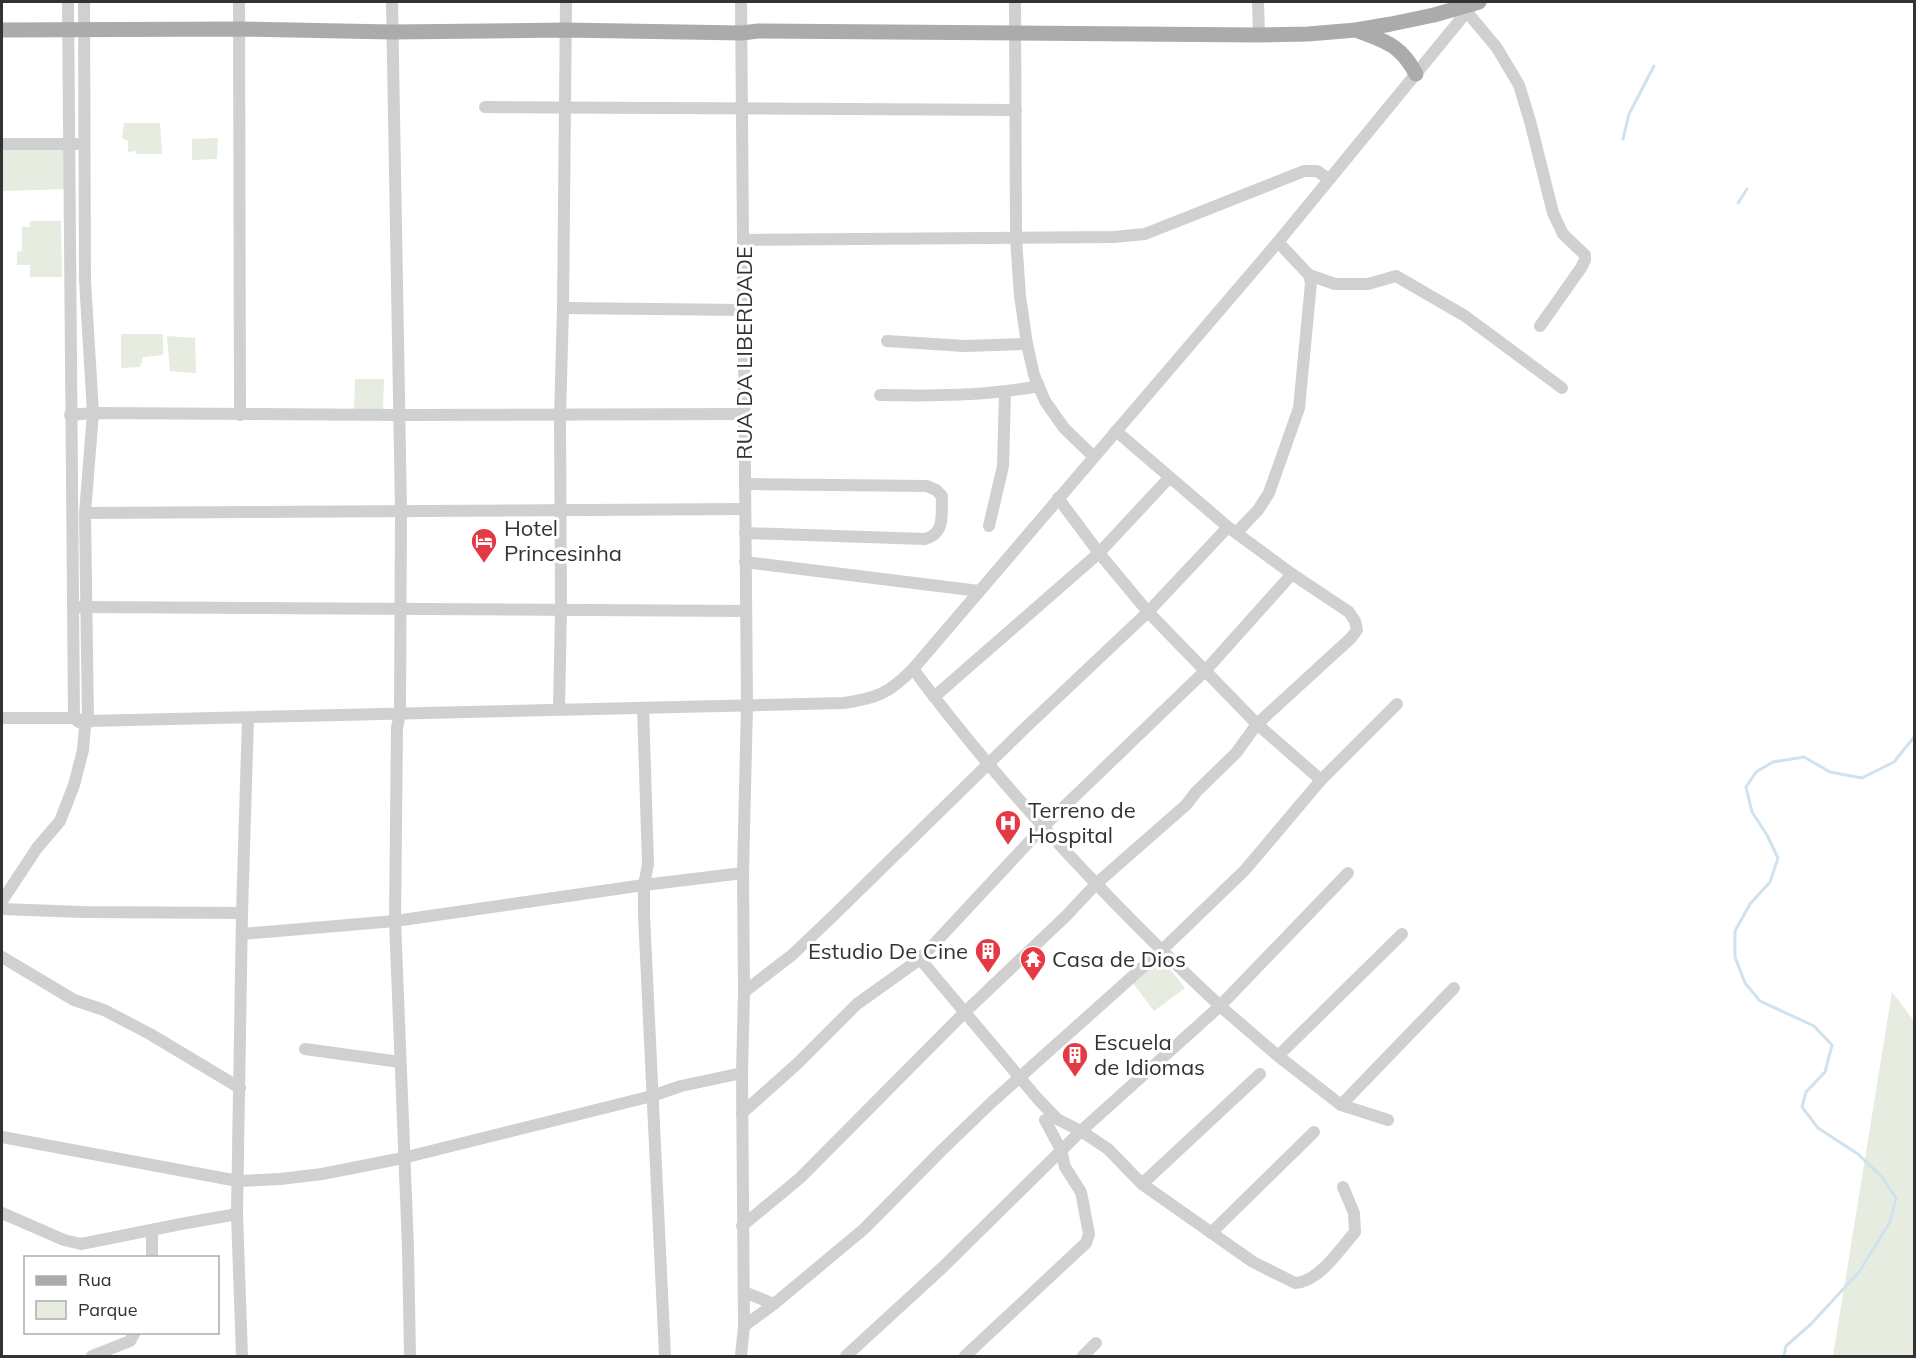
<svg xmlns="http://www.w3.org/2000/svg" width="1916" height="1358" font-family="Mulish,sans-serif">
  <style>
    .green { fill: #e6ecdf }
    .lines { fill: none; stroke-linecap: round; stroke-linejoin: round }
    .stream { stroke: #cfe2ee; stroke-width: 3 }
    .minor { stroke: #d0d0d0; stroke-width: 12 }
    .major { stroke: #ababab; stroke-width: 15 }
    .labels { text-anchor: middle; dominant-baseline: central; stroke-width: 6; stroke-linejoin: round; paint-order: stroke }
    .street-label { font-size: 22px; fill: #333; stroke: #fff }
    .poi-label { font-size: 22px; fill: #333; stroke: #fff; text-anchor: start }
  </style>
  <rect width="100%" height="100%" fill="#fff"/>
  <g class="green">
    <path d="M124,123h36l2,31h-26v-3l-8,1v-11l-6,-3z"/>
    <path d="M218,138l-1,21 -25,1v-21z"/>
    <path d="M68,146l2,43 -67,2 -1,-44z"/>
    <path d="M30,221h31l1,56h-32v-12h-13v-13l5,-1v-24h8z"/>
    <path d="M121,334h42v21l-20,2 -3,10 -19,1z"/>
    <path d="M167,336l28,2 1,35 -26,-2z"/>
    <path d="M355,379h29l-1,30h-29z"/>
    <path d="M1161,958l24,30 -31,23 -21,-28z"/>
    <path d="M1892,992l22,29v335h-81z"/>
  </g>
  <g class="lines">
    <g class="stream">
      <path d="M1623,139l6,-25 25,-48"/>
      <path d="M1738,203l9,-14"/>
      <path d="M1784,1356l2,-10 25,-22 48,-52 31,-50 6,-24 -14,-21 -24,-23 -40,-26 -16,-21 4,-15 19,-20 7,-27 -18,-19 -54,-25 -15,-18 -10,-26v-26l15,-27 20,-22 8,-24 -11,-23 -15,-23 -6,-25 10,-15 17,-10 31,-5 26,15 32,6 32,-16 20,-25"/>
    </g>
    <g class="minor">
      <path d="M68,2l6,716 5,4"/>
      <path d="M239,2l1,413"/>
      <path d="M392,2l9,509 -1,202 -3,15 -2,193 13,327 2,108"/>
      <path d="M1015,2l1,236 4,58 7,48 7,31 11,26 19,27 30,29"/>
      <path d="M1258,2l1,33"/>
      <path d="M1467,12l30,36 22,37 11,36 23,92 10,21 22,21v5l-4,8 -41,58"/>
      <path d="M485,107l531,3"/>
      <path d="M2,144h76"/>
      <path d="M743,240l371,-3 31,-3 159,-63h13l12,8"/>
      <path d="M1309,275l26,9h33l28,-8 69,40 97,72"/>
      <path d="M563,308l180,2"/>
      <path d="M887,341l77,5 63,-2"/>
      <path d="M880,395c53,1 106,1 159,-9"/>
      <path d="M70,415l23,-2 305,2 346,-1"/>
      <path d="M745,484l182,2 9,4 6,6c-1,19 4,37 -17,43l-180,-6"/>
      <path d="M1058,498l41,55 49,59 109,112 64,56"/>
      <path d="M85,513l660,-4"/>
      <path d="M989,526l14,-60 2,-74"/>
      <path d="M1237,532l21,-22 11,-17 30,-85 12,-125 -2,-8 -31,-33"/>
      <path d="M745,562l234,29"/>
      <path d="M78,607l668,4"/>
      <path d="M934,697l165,-144 70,-75"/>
      <path d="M559,708l2,-98 -1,-194 3,-108 3,-306"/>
      <path d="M643,708l5,156 -4,21v30l21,441"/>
      <path d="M2,718h72l14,3 756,-18c34,-5 45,-10 69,-34l365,-427 196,-239"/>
      <path d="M1348,873l-128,133 58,50 63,49 47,15"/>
      <path d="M2,901l35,-53 23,-27 14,-36 9,-35 2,-23 3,-6 -3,-208 8,-100 -8,-133 -1,-278"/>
      <path d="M2,909l80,3 160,1"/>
      <path d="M242,934l153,-13 249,-36 99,-12"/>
      <path d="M2,957l72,43 30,10 46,24 90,54"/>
      <path d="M920,959l117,139 20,21 24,12 27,18 34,35 111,78 42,21c24,-1 45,-34 60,-51l-1,-19 -11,-26"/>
      <path d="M744,992l48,-37 40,-38 192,-188 124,-117 80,-85"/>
      <path d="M305,1049l95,13"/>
      <path d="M1278,1056l124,-122"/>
      <path d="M1341,1105l113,-117"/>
      <path d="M742,1113l56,-50 59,-59 63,-45 123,-132 163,-157 86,-96"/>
      <path d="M2,1137l236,44 42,-2 42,-5 81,-16 249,-62 29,-10 61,-13"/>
      <path d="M1142,1184l118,-110"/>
      <path d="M2,1213l62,27 17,4 100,-20 56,-10"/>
      <path d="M742,1226l58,-48 165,-166 101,-96 31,-33 89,-78 10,-13 40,-39 21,-29 94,-86 6,-8 -2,-9 -6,-9 -57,-38 -64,-47 -112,-96"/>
      <path d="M1211,1233l103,-101"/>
      <path d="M152,1258v-28"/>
      <path d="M744,1292l30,12"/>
      <path d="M744,1326l30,-22 90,-75 78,-79 50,-48 169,-151 84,-81 76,-90 76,-76"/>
      <path d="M92,1356l38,-15 5,-9"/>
      <path d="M242,1356l-5,-142 5,-301 6,-195"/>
      <path d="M741,1356l3,-30 -2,-253 2,-81 -1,-119 4,-168 -6,-703"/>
      <path d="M846,1356l97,-89 138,-136 139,-125c-111,-104 -216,-215 -307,-337"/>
      <path d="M965,1356l121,-113 3,-9 -8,-42 -16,-25 -4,-17 -16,-30"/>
      <path d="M1083,1356l13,-13"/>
    </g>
    <g class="major">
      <path d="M2,30l238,-1 152,3 173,-2 177,3 16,-2 501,4 49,-1 48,-4 35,-6 43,-9 45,-13"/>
      <path d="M1356,30c30,12 44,14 60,44"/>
    </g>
  </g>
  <defs>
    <g id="hotel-pin" transform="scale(1.35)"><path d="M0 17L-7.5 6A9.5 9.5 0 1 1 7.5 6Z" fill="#e63946" stroke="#fff"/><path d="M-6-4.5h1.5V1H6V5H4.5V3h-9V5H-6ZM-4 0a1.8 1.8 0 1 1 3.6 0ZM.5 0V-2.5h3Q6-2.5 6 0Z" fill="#fff"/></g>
    <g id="hospital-pin" transform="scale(1.35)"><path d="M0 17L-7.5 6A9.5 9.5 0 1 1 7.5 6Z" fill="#e63946" stroke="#fff"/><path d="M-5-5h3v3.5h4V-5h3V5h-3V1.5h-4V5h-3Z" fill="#fff"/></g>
    <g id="building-pin" transform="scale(1.35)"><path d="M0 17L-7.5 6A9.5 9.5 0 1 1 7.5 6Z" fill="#e63946" stroke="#fff"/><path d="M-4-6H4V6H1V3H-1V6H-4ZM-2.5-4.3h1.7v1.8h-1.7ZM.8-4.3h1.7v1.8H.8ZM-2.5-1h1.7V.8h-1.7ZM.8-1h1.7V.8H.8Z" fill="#fff"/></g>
    <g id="temple-pin" transform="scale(1.35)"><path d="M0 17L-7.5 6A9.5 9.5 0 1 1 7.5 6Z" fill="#e63946" stroke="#fff"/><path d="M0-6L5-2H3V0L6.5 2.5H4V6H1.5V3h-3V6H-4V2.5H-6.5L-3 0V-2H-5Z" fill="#fff"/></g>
  </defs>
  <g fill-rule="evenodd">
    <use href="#hotel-pin" x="484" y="541"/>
    <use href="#hospital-pin" x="1008" y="823"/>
    <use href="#building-pin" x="988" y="951"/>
    <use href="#temple-pin" x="1033" y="959"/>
    <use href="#building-pin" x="1075" y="1055"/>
  </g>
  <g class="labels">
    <g class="street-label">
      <text transform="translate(744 353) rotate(-90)">RUA DA LIBERDADE</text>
    </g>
    <g class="poi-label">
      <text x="504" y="528">Hotel<tspan x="504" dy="25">Princesinha</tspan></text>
      <text x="1028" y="810">Terreno de<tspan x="1028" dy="25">Hospital</tspan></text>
      <text x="968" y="951" text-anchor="end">Estudio De Cine</text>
      <text x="1052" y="959">Casa de Dios</text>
      <text x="1094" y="1042">Escuela<tspan x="1094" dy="25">de Idiomas</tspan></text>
    </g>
  </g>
  <rect width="1916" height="1358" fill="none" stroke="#333333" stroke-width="6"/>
  <rect x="24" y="1256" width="195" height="78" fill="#ffffff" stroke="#adadad" stroke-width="1.5"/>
  <rect x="36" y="1276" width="30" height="9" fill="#ababab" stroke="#adadad" stroke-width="1.5"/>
  <text x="78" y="1286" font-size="18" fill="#333333">Rua</text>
  <rect x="36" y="1301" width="30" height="18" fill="#e6ecdf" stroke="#adadad" stroke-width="1.5"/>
  <text x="78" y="1316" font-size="18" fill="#333333">Parque</text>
</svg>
